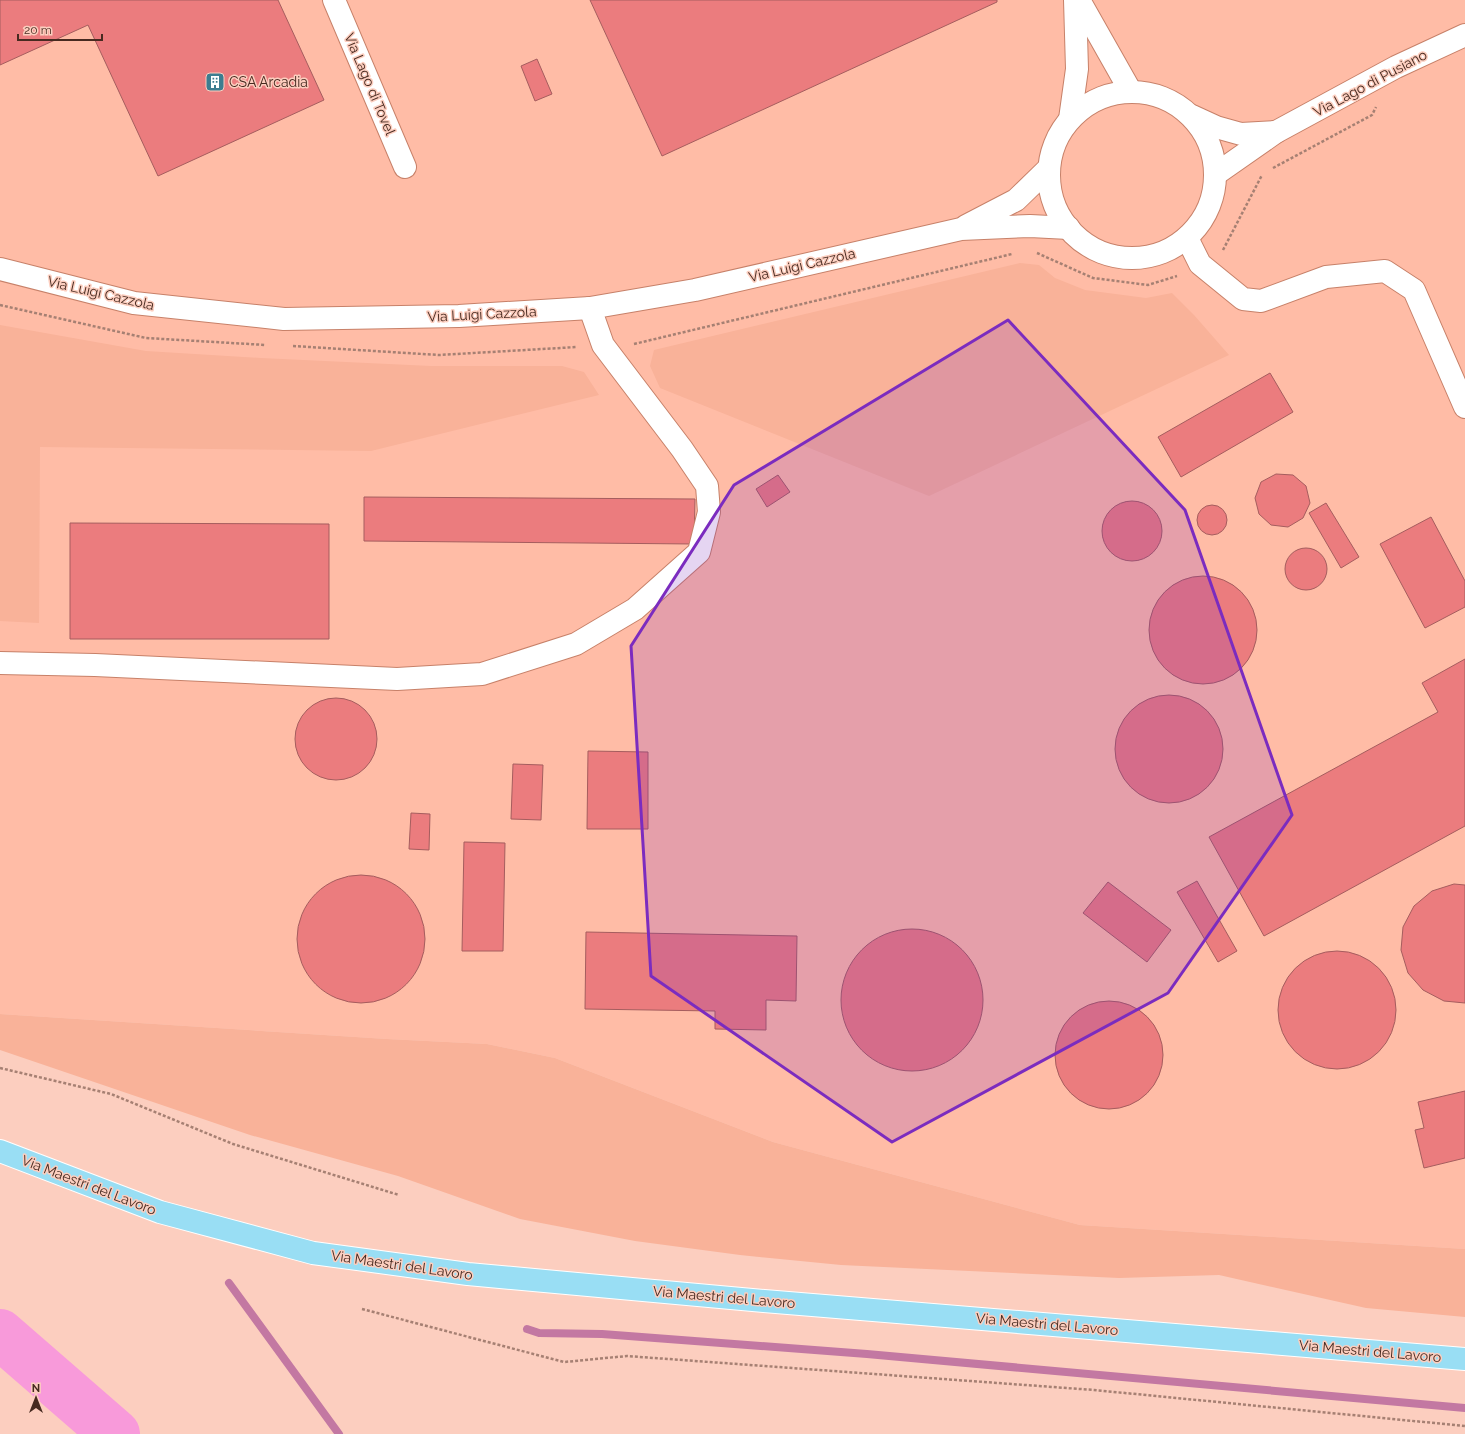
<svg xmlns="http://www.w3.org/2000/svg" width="1465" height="1434" font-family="Raleway,sans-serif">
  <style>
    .built { fill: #ffbca6 }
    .green { fill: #f9b299 }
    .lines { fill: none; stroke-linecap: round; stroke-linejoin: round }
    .stream { stroke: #c378a2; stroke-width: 8 }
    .river { stroke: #f89ada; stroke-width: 50 }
    .building { fill: #eb7c7e; stroke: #a55d5e }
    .minor-casing { stroke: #c78169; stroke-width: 24 }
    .highway-casing { stroke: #fff; stroke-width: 24 }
    .path { stroke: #a68073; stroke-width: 2.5; stroke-dasharray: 3 2; stroke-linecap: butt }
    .minor { stroke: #fff; stroke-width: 22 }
    .highway { stroke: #99def4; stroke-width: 22 }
    .marked { fill: #7b2cbf; fill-opacity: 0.2; stroke: #7b2cbf; stroke-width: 3; stroke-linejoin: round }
    .labels { text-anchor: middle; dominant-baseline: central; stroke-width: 3; stroke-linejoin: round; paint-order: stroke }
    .poi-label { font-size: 14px; fill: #472a20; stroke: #fccebf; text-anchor: start }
    .street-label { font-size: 14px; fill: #472a20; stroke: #fccebf }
  </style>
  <rect width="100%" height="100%" fill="#fccebf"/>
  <path class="built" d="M0,0h1465v1249l-385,-24 -307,-83 -218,-84 -68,-14 -100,-5 -387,-25z"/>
  <g class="green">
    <path d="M1020,263l19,2 16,13 30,12 61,8 26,-5 22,22 35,40 -300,141 -269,-108 -10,-22 4,-16z"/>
    <path d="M0,325l146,26 115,7 170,8h131l22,6 15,23 -228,56 -331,-4 -1,176 -39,-2z"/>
    <path d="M0,1014l387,25 100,5 68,14 218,84 307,83 385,24v68l-99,-9 -147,-33 -100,3 -278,-13 -101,-10 -105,-14 -115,-22 -122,-43 -148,-41 -250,-85z"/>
  </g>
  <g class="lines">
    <g class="stream">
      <path d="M229,1283l110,151"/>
      <path d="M527,1329l12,4 63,1 265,20 598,54"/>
    </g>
    <path class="river" d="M0,1334l115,100"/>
  </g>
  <g class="building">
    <path d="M0,0h278l46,100 -166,76 -70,-151 -88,40z"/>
    <path d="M590,0h407v2l-335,154z"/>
    <path d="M537,59l15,35 -17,7 -14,-35z"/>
    <path d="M1270,373l23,39 -112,65 -23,-40z"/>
    <path d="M1276,474l17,1 13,11 4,17 -7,15 -15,9 -17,-2 -12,-11 -4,-16 6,-16z"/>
    <path d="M778,475l12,17 -23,15 -11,-18z"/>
    <path d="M364,497l331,2 -1,45 -330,-3z"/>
    <circle cx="1132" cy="531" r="30"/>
    <path d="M1326,503l33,54 -18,11 -32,-55z"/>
    <circle cx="1212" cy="520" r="15"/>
    <path d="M1431,517l34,64v26l-40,21 -45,-84z"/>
    <path d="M70,523l259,1v115h-259z"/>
    <circle cx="1306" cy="569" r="21"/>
    <circle cx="1203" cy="630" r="54"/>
    <path d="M1465,659v167l-201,110 -55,-99 229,-125 -16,-29z"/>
    <circle cx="1169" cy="749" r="54"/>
    <circle cx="336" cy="739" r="41"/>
    <path d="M588,751l60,1v77h-61z"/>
    <path d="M513,764l30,1 -2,55 -30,-1z"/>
    <path d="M411,813l19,1 -1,36 -20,-1z"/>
    <path d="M464,842l41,1 -2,108h-41z"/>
    <circle cx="361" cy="939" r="64"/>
    <path d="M1197,881l40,70 -19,11 -41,-70z"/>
    <path d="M1108,882l63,48 -24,32 -64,-49z"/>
    <path d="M1454,884l11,1v118l-21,-2 -21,-11 -15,-17 -7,-23 2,-23 11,-21 18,-15z"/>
    <circle cx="912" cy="1000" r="71"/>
    <path d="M586,932l211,4 -1,65 -30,-1v30l-51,-1v-18l-130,-2z"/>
    <circle cx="1337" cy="1010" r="59"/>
    <circle cx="1109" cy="1055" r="54"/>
    <path d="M1465,1091v67l-41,10 -9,-38 9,-2 -6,-26z"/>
  </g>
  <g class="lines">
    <g class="minor-casing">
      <g id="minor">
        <path d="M334,0l71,167"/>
        <path d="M1079,0l52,92"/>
        <circle cx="1132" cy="175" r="83"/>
        <path d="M1192,116l24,11 25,7 35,-2"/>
        <path d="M1070,119l7,-50 -2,-69"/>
        <path d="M1216,174l60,-42 120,-65 69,-32"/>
        <path d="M966,226l50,-26 33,-32"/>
        <path d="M1187,238l13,26 43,35 18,2 65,-24 59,-6 29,19 51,117"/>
        <path d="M0,269l134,34 150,16 175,-3 131,-8 105,-18 266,-61 69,-3 39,2"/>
        <path d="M0,663l95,2 302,14 85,-5 94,-30 59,-35 64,-57 10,-40 -2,-26 -25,-37 -79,-104 -13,-37"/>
      </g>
    </g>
    <g class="highway-casing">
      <path id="highway" d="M0,1151l160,61 153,41 155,21 296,27 701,58"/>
    </g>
    <g class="path">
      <path d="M1273,168l99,-53 4,-8"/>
      <path d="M1223,250l39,-75"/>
      <path d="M1037,253l56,25 55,7 29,-9"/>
      <path d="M0,305l146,33 120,7"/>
      <path d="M634,344l378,-90"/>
      <path d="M293,346l146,9 138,-8"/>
      <path d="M0,1068l111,26 122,50 166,51"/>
      <path d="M362,1309l202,53 63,-6 467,34 371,36"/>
    </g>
    <use href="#minor" class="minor"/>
    <use href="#highway" class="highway"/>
  </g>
  <path class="marked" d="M1008,320l177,190 107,305 -124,178 -276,149 -241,-166 -20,-330 103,-161z"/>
  <defs>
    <g id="building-square" transform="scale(1)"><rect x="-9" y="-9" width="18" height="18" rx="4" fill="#3c7d90" stroke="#fccebf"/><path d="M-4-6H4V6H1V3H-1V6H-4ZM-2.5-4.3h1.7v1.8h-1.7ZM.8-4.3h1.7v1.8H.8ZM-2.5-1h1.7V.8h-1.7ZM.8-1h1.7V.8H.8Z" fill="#fff"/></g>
  </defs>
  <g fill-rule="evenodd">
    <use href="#building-square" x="215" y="82"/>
  </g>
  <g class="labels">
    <g class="poi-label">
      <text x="229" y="82">CSA Arcadia</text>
    </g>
    <g class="street-label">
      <text transform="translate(1370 83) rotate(-28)">Via Lago di Pusiano</text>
      <text transform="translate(370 84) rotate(67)">Via Lago di Tovel</text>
      <text transform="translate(802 265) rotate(-13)">Via Luigi Cazzola</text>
      <text transform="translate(101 293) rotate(13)">Via Luigi Cazzola</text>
      <text transform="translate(482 314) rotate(-3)">Via Luigi Cazzola</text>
      <text transform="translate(89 1185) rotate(21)">Via Maestri del Lavoro</text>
      <text transform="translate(402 1265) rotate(8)">Via Maestri del Lavoro</text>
      <text transform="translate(724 1297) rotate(5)">Via Maestri del Lavoro</text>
      <text transform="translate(1047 1324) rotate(5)">Via Maestri del Lavoro</text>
      <text transform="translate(1370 1351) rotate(5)">Via Maestri del Lavoro</text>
    </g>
  </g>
  <g transform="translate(36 1398)" stroke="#fccebf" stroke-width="3" paint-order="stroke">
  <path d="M0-3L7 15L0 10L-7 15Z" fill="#472a20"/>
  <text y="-6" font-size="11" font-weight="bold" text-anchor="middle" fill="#472a20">N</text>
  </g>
  <path d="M18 34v6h84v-6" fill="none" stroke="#472a20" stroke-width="2"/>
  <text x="24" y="34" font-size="12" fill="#472a20" stroke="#fccebf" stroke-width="3" paint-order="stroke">20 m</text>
</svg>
